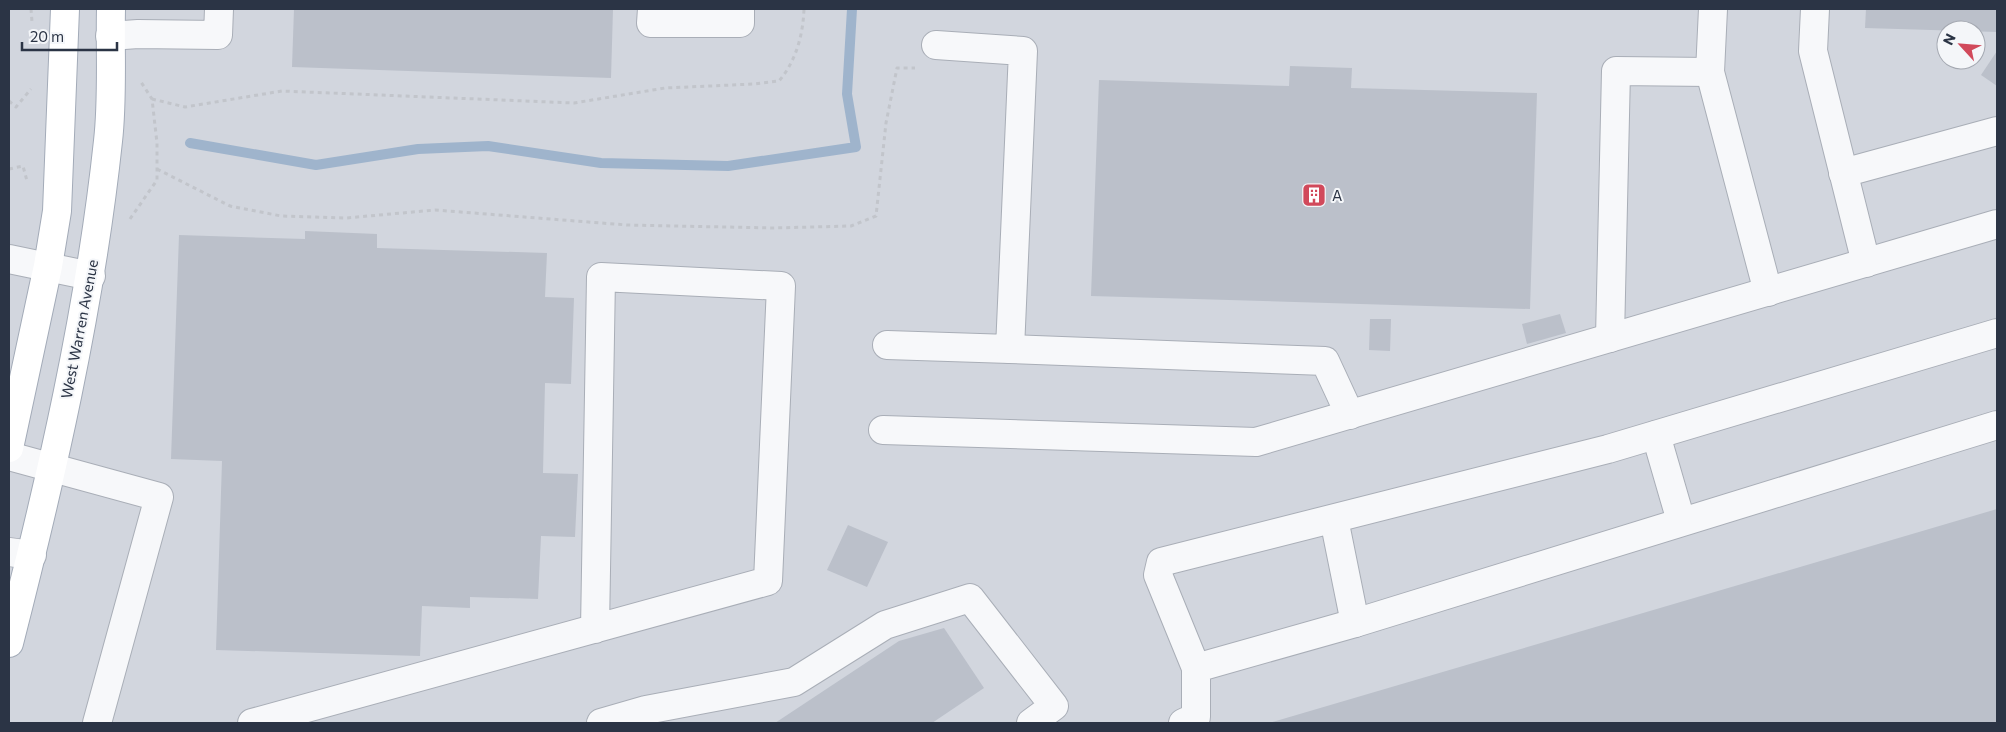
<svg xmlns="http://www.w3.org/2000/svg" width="2006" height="732" font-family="Commissioner,sans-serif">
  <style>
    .built { fill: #d2d6de; fill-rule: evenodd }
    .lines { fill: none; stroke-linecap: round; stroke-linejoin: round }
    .stream { stroke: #9fb4cc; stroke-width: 10 }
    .building { fill: #bbc0ca }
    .minor-casing { stroke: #a9aeb7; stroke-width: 30 }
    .major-casing { stroke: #a3abb8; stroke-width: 30 }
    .path { stroke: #c2c5cb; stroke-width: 3; stroke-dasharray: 4 4; stroke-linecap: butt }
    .minor { stroke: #f7f8fa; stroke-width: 28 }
    .major { stroke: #fff; stroke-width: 28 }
    .labels { text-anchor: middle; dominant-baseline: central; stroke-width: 4; stroke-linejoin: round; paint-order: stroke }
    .poi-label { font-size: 15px; fill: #2b3445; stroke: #f4f6f9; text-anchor: start }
    .street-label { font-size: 15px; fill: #2b3445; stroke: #f4f6f9 }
  </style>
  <rect width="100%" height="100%" fill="#e4e7ec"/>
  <path class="built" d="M9,9h1988v714h-1988zM1946,30h30v30h-30z"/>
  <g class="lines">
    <path class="stream" d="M190,143l126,22 102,-16 70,-3 113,17 127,3 128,-19 -9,-53 5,-85"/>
  </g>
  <g class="building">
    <path d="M294,9h319l-2,69 -319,-11z"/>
    <path d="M1866,9h131v23l-132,-4z"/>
    <path d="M1997,51v35l-16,-11z"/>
    <path d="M1290,66l62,2 -1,20 186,5 -7,216 -439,-13 8,-216 190,6z"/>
    <path d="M305,231l72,3v14l170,5 -2,44 29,1 -3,86 -26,-1 -2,90 35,1 -3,63 -34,-1 -3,63 -68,-2v11l-48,-2 -2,50 -204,-6 6,-189 -51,-2 8,-224 126,4z"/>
    <path d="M1560,314l6,19 -39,11 -5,-20z"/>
    <path d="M1370,319h21l-1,32 -21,-1z"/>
    <path d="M1997,509v214h-728z"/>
    <path d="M848,525l40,17 -21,45 -40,-17z"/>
    <path d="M944,628l40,60 -52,35h-157l124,-82z"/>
  </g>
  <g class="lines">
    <g class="minor-casing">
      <g id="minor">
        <path d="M652,9l-1,14h89v-14"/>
        <path d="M1713,9l-3,63 58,220"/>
        <path d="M1815,9l-2,42 53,212"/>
        <path d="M110,36l28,-2 80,1 1,-26"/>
        <path d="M1843,173l154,-42"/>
        <path d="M9,259l82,17"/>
        <path d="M1610,338l6,-267 94,1"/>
        <path d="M887,345l123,4 13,-298 -87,-6"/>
        <path d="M1010,349l315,12 25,54"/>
        <path d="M883,430l373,12 741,-218"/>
        <path d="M1656,435l25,86"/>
        <path d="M9,456l150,41 -62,226"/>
        <path d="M1334,519l21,104"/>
        <path d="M9,552l23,3"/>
        <path d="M1196,668l-38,-93 3,-13 447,-113 389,-116"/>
        <path d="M252,723l516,-142 13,-295 -180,-9 -6,352"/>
        <path d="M601,723l45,-13 148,-28 91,-57 85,-27 84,108 -23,17"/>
        <path d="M1183,723l13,-6v-49l159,-45 642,-198"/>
      </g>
    </g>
    <g class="major-casing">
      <g id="major">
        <path d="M9,448l39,-182 9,-55 8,-202"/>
        <path d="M9,643c42,-164 81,-333 99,-502 5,-43 2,-88 3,-132"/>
      </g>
    </g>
    <g class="path">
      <path d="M31,9l1,13"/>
      <path d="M152,99l33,8 97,-16 292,12 91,-15 89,-4 25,-3c17,-20 24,-46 25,-72"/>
      <path d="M9,101l7,6 15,-18"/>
      <path d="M9,169l14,-3 4,15"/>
      <path d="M157,169l73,37 51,10 65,2 89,-8 192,15 146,3 78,-2 25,-10 10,-93 11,-55h18"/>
      <path d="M130,219l27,-39v-37l-5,-44 -11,-17"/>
    </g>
    <use href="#minor" class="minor"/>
    <use href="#major" class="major"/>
  </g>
  <defs>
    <g id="building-square" transform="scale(1.25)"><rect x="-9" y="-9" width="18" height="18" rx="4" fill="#d1495b" stroke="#f4f6f9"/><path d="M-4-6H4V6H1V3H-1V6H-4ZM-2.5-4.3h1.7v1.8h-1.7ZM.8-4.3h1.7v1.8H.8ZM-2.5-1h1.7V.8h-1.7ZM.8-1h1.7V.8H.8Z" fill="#fff"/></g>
  </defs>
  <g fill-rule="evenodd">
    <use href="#building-square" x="1314" y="195"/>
  </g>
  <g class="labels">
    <g class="poi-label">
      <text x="1332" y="195">A</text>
    </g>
    <g class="street-label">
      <text transform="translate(79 329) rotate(-79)">West Warren Avenue</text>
    </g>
  </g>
  <rect width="2006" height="732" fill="none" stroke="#2b3445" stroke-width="20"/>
  <g transform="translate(1961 45) rotate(296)"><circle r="24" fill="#f4f6f9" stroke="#a4a8b1"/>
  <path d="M0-4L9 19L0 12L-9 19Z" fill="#d1495b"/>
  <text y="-8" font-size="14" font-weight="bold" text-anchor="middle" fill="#2b3445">N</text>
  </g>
  <path d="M22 42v8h95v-8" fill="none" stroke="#2b3445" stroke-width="2.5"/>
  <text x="30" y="42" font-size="15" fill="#2b3445" stroke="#f4f6f9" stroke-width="4" paint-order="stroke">20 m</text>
</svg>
